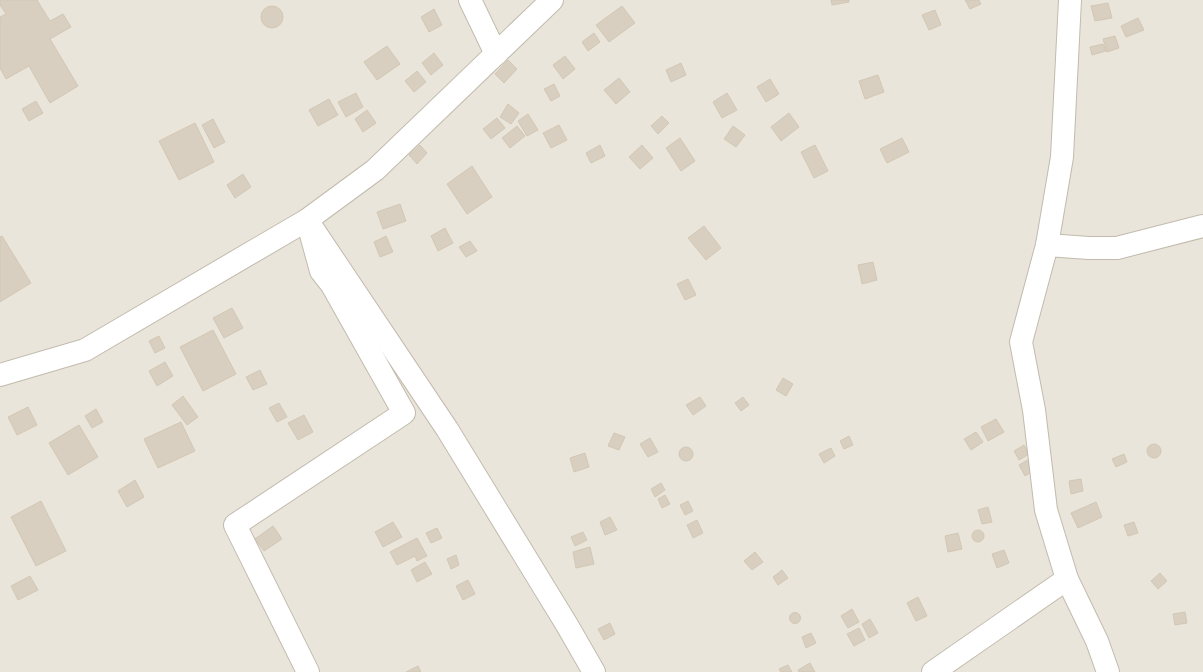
<svg xmlns="http://www.w3.org/2000/svg" width="1203" height="672" font-family="'Archivo Narrow',sans-serif">
  <style>
    .residential { fill: #eae5da }
    .building { fill: #d8cfc1; stroke: #d3c7b4 }
    .lines { fill: none; stroke-linecap: round; stroke-linejoin: round }
    .minor-casing { stroke: #c2bbae; stroke-width: 24 }
    .minor { stroke: #fff; stroke-width: 22 }
  </style>
  <rect width="100%" height="100%" fill="#f6f3ec"/>
  <rect class="residential" x="0" y="0" width="1203" height="672"/>
  <g class="building">
    <path d="M0,0h37l13,21 13,-7 8,13 -21,12 28,47 -28,17 -21,-37 -23,13 -6,-11v-51l6,-3 -6,-9z"/>
    <path d="M831,0h18v2l-17,3z"/>
    <path d="M965,0h14l2,4 -11,5z"/>
    <path d="M1108,3l4,15 -17,3 -4,-15z"/>
    <circle cx="272" cy="17" r="11"/>
    <path d="M622,6l13,17 -26,19 -13,-17z"/>
    <path d="M434,9l8,16 -13,7 -8,-15z"/>
    <path d="M935,10l6,15 -12,5 -7,-15z"/>
    <path d="M1138,18l6,12 -18,7 -5,-11z"/>
    <path d="M594,33l6,9 -12,9 -6,-9z"/>
    <path d="M1115,36l4,12 -12,4 -4,-13z"/>
    <path d="M1103,44l3,7 -14,4 -2,-8z"/>
    <path d="M387,46l13,18 -23,16 -13,-18z"/>
    <path d="M434,53l9,12 -12,10 -9,-12z"/>
    <path d="M565,56l10,13 -12,10 -10,-14z"/>
    <path d="M508,60l9,9 -13,14 -9,-9z"/>
    <path d="M681,63l5,12 -15,7 -5,-12z"/>
    <path d="M417,71l9,11 -12,10 -9,-11z"/>
    <path d="M878,75l6,17 -19,7 -6,-18z"/>
    <path d="M619,78l11,14 -14,12 -12,-14z"/>
    <path d="M770,79l9,15 -13,8 -9,-15z"/>
    <path d="M554,84l6,12 -9,5 -7,-12z"/>
    <path d="M356,93l7,14 -17,10 -8,-15z"/>
    <path d="M727,93l10,17 -15,8 -9,-16z"/>
    <path d="M329,99l9,16 -20,11 -9,-16z"/>
    <path d="M36,101l7,12 -14,8 -7,-12z"/>
    <path d="M508,104l11,9 -8,11 -11,-7z"/>
    <path d="M367,110l9,13 -13,9 -8,-13z"/>
    <path d="M789,113l10,14 -18,14 -10,-14z"/>
    <path d="M528,114l10,16 -11,6 -9,-15z"/>
    <path d="M662,116l7,7 -11,11 -7,-8z"/>
    <path d="M497,118l8,10 -14,11 -8,-10z"/>
    <path d="M213,119l12,23 -11,6 -12,-23z"/>
    <path d="M195,123l19,39 -35,18 -20,-39z"/>
    <path d="M559,125l8,15 -16,8 -8,-15z"/>
    <path d="M517,126l8,10 -15,12 -8,-10z"/>
    <path d="M733,126l12,9 -9,12 -12,-8z"/>
    <path d="M680,138l15,23 -14,10 -15,-23z"/>
    <path d="M902,138l7,14 -22,11 -7,-14z"/>
    <path d="M420,145l7,8 -10,11 -8,-9z"/>
    <path d="M600,145l5,11 -14,7 -5,-10z"/>
    <path d="M642,145l11,13 -13,11 -11,-12z"/>
    <path d="M815,145l13,26 -14,7 -13,-26z"/>
    <path d="M472,166l20,31 -25,17 -20,-30z"/>
    <path d="M243,174l8,13 -16,11 -8,-13z"/>
    <path d="M400,204l6,17 -23,8 -6,-17z"/>
    <path d="M704,226l17,22 -15,12 -18,-22z"/>
    <path d="M445,228l8,15 -15,8 -7,-15z"/>
    <path d="M2,236l29,47 -31,19v-65z"/>
    <path d="M386,236l7,16 -13,5 -6,-15z"/>
    <path d="M470,241l7,10 -11,6 -7,-10z"/>
    <path d="M873,262l4,18 -15,4 -4,-19z"/>
    <path d="M688,279l8,16 -11,5 -8,-16z"/>
    <path d="M232,308l11,20 -19,10 -11,-20z"/>
    <path d="M213,330l23,44 -33,17 -23,-44z"/>
    <path d="M159,336l6,12 -10,5 -6,-12z"/>
    <path d="M165,362l8,14 -16,10 -8,-15z"/>
    <path d="M260,370l7,14 -14,6 -7,-13z"/>
    <path d="M783,378l10,6 -7,12 -10,-6z"/>
    <path d="M183,396l15,21 -11,8 -15,-20z"/>
    <path d="M700,397l6,9 -13,9 -7,-10z"/>
    <path d="M743,397l6,8 -8,6 -6,-8z"/>
    <path d="M279,403l8,14 -10,5 -8,-14z"/>
    <path d="M28,407l9,18 -20,10 -9,-18z"/>
    <path d="M96,409l7,13 -11,6 -7,-12z"/>
    <path d="M304,415l9,17 -15,8 -10,-17z"/>
    <path d="M996,419l8,13 -16,9 -7,-14z"/>
    <path d="M181,422l14,29 -37,17 -14,-29z"/>
    <path d="M79,425l19,32 -30,18 -19,-32z"/>
    <path d="M976,432l7,10 -12,8 -7,-11z"/>
    <path d="M614,433l11,4 -6,13 -11,-4z"/>
    <path d="M849,436l4,9 -9,4 -4,-8z"/>
    <path d="M650,438l8,14 -10,5 -8,-13z"/>
    <circle cx="1154" cy="451" r="7"/>
    <path d="M1024,445l5,9 -10,6 -5,-9z"/>
    <circle cx="686" cy="454" r="7"/>
    <path d="M831,448l4,8 -11,7 -5,-9z"/>
    <path d="M585,453l4,14 -15,5 -4,-14z"/>
    <path d="M1124,454l3,8 -11,5 -4,-8z"/>
    <path d="M1031,458l6,11 -12,7 -6,-11z"/>
    <path d="M1081,479l2,12 -12,3 -2,-13z"/>
    <path d="M135,480l9,17 -17,10 -9,-16z"/>
    <path d="M661,483l4,7 -10,7 -4,-8z"/>
    <path d="M665,495l5,9 -8,4 -4,-9z"/>
    <path d="M41,501l25,50 -30,15 -25,-49z"/>
    <path d="M688,501l5,10 -8,4 -5,-10z"/>
    <path d="M1096,502l6,15 -24,11 -7,-15z"/>
    <path d="M988,507l4,15 -10,2 -4,-14z"/>
    <path d="M610,517l7,13 -12,5 -5,-13z"/>
    <path d="M697,520l6,13 -10,5 -6,-13z"/>
    <path d="M393,522l9,15 -19,10 -8,-15z"/>
    <path d="M1134,522l4,11 -10,3 -4,-11z"/>
    <path d="M273,526l9,13 -18,12 -9,-12z"/>
    <path d="M437,528l5,10 -11,5 -5,-10z"/>
    <circle cx="978" cy="536" r="6"/>
    <path d="M583,532l4,8 -12,6 -4,-9z"/>
    <path d="M958,533l4,16 -14,3 -3,-16z"/>
    <path d="M417,538l10,18 -10,5 -2,-5 -18,9 -7,-13z"/>
    <path d="M590,547l4,17 -18,4 -3,-16z"/>
    <path d="M1004,550l5,13 -12,5 -5,-14z"/>
    <path d="M755,552l8,10 -11,8 -8,-9z"/>
    <path d="M456,555l3,10 -8,4 -4,-10z"/>
    <path d="M425,562l7,12 -15,8 -6,-12z"/>
    <path d="M782,570l6,8 -10,7 -5,-8z"/>
    <path d="M1160,573l7,8 -9,8 -7,-8z"/>
    <path d="M30,576l8,14 -20,10 -7,-14z"/>
    <path d="M468,580l7,14 -12,6 -7,-14z"/>
    <path d="M918,597l9,19 -11,5 -9,-18z"/>
    <path d="M852,609l7,13 -11,6 -7,-12z"/>
    <path d="M1185,612l2,11 -12,2 -2,-11z"/>
    <circle cx="795" cy="618" r="5.5"/>
    <path d="M870,619l8,14 -9,5 -7,-14z"/>
    <path d="M610,623l5,11 -11,6 -6,-11z"/>
    <path d="M859,628l6,12 -11,6 -7,-12z"/>
    <path d="M811,633l5,10 -10,5 -4,-11z"/>
    <path d="M810,663l5,9h-16l-1,-2z"/>
    <path d="M788,665l4,7h-11l-2,-3z"/>
    <path d="M418,666l3,6h-15z"/>
  </g>
  <g class="lines">
    <g class="minor-casing">
      <g id="minor">
        <path d="M470,0l26,54"/>
        <path d="M552,0l-177,170 -68,50 140,209 120,196 27,47"/>
        <path d="M1070,0l-8,157 -15,88 -26,97 13,68 12,100 21,69 30,62 11,31"/>
        <path d="M1047,245l42,3h28l86,-22"/>
        <path d="M0,375l85,-25 222,-130 14,51 11,14 72,128 -169,112 73,147"/>
        <path d="M933,672l134,-93"/>
      </g>
    </g>
    <use href="#minor" class="minor"/>
  </g>
</svg>
